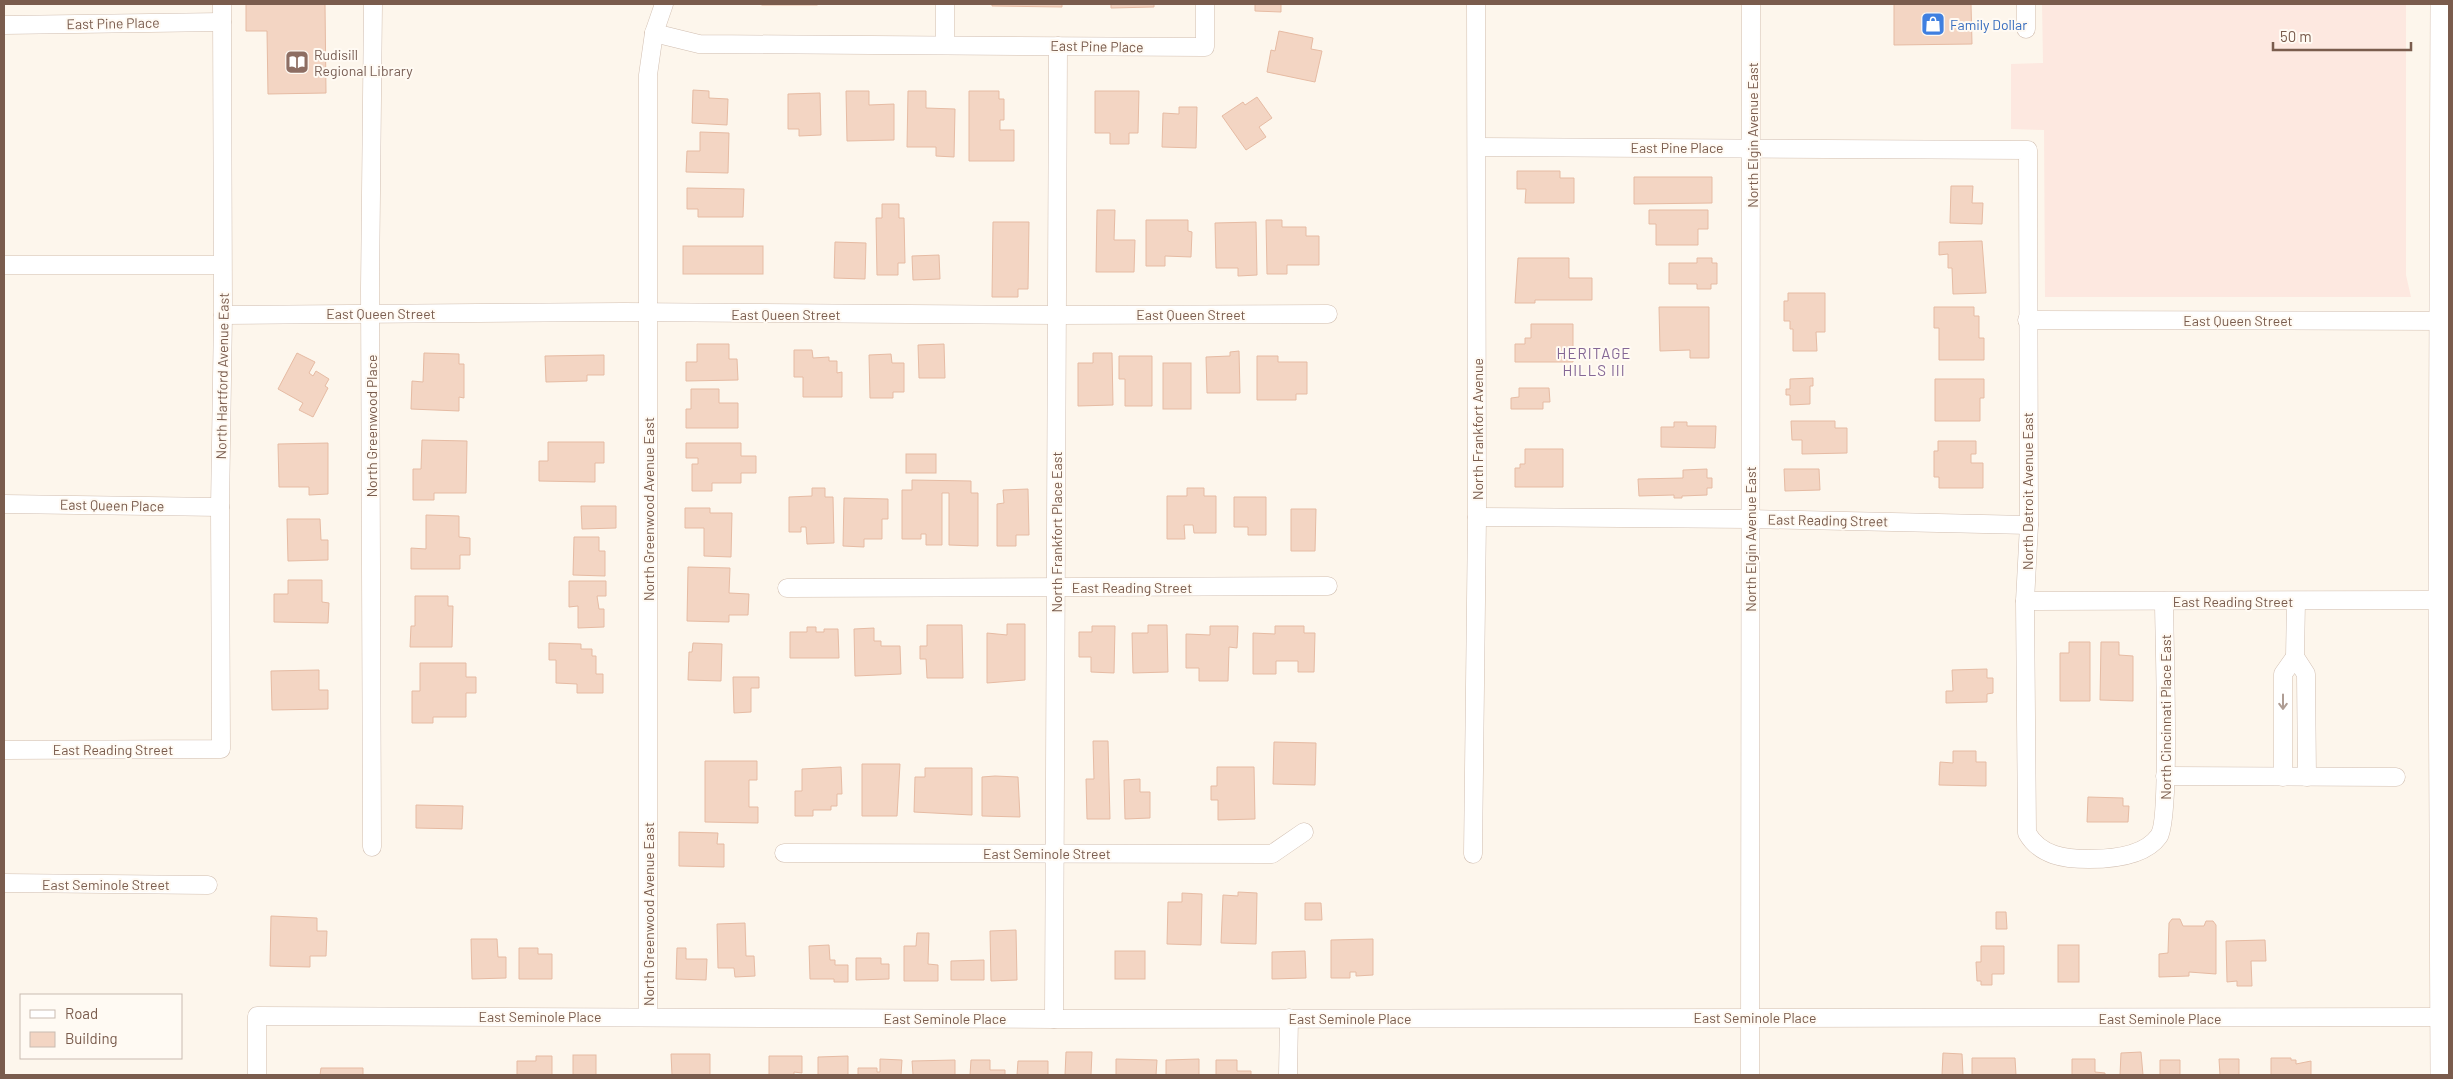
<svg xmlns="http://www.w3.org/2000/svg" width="2453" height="1079" font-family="Barlow,sans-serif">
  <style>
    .commercial { fill: #fde8e0 }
    .building { fill: #f3d5c3; stroke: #e6bba3 }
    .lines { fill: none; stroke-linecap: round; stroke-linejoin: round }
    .street-casing { stroke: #d1beb0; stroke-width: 19 }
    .secondary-casing { stroke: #d6c0b0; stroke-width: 26 }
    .street { stroke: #fff; stroke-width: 18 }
    .secondary { stroke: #fff; stroke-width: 25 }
    .oneway { stroke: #af9d94 }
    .labels { text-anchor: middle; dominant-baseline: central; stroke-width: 4; stroke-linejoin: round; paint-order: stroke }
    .street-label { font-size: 14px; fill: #7a5c4d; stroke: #fffaf3 }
    .shop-label { font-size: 14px; fill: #366cbe; stroke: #fffaf3; text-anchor: start }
    .education-label { font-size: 14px; fill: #785e54; stroke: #fffaf3; text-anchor: start }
    .neighbourhood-label { font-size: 15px; letter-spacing: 1px; fill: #846695; stroke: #fffaf3 }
  </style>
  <rect width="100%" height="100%" fill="#fdf6ec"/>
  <path class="commercial" d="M2042,4h364v271l5,22h-366l-1,-167 -33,-1v-65l32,-1z"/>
  <g class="building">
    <path d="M246,4h79l1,89 -58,1 -1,-63h-21z"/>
    <rect x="762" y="4" width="55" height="1"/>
    <path d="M992,4h70v3l-70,-1z"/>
    <path d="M1111,4h43v3l-43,1z"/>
    <path d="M1255,4h26v8l-26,-1z"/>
    <path d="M1894,4h77l1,40 -78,1z"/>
    <path d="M1279,31l34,7 -2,11 11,2 -7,31 -48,-10 4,-22 4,1z"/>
    <path d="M693,90l16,1v7l19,1 -1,26 -35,-2z"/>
    <path d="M846,91h23v14l25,-1v36l-47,1z"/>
    <path d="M908,91h18v17l29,1 -1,48 -18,-1v-9h-29z"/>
    <path d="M969,91h30v8h5v21h-4v10h14v31h-45z"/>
    <path d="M1095,91h44l-1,42h-9v11h-19v-11h-15z"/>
    <path d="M820,93l1,42 -22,1v-7h-11v-35z"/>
    <path d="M1257,97l15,21 -13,9 7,10 -20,13 -24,-34 21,-14 2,3z"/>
    <path d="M1179,107h18l-1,41 -34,-1 1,-34 16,1z"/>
    <path d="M700,132l29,1 -1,40 -42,-1 1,-21h13z"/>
    <path d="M1517,171h43v7h14v25h-49l1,-14h-9z"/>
    <path d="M1634,177h78v26l-78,1z"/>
    <path d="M1951,186h22l-1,17h11l-1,21 -32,-1z"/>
    <path d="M687,188l57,1 -1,28h-45v-8h-11z"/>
    <path d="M882,204h17v14h5l1,45h-7v12h-21l-1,-57h6z"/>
    <path d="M1097,210h18l-1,30h21l-1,32h-38z"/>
    <path d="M1649,210h59v19h-10v16h-42v-21h-7z"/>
    <path d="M1146,220h42v11l4,1 -1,25 -26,-1v10h-19z"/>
    <path d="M1266,220h16v7h24v9h13v29h-32v9h-20z"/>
    <path d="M993,222h36l-1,67h-10v8h-26z"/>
    <path d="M1256,222l1,53 -19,1v-8h-22l-1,-45z"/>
    <path d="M1982,241l4,52 -33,1 -1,-26h-4v-14l-9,1v-13z"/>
    <path d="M835,242l31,1 -1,36 -31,-1z"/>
    <rect x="683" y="246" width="80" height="28"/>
    <path d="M939,255l1,24 -27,1 -1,-24z"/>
    <path d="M1518,258h51v20h23v22h-57v3h-20z"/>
    <path d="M1697,258h15v5h5v21h-6v5h-14v-5h-28v-21h28z"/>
    <path d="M1788,293h37v39h-9l1,19h-24v-22h-3v-8h-6v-20h4z"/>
    <path d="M1659,307h50v51h-19v-8l-30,1z"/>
    <path d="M1934,307h40v9h5v22h5v22h-45v-32h-5z"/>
    <path d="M1531,324h42v38h-58v-18h10v-6h6z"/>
    <path d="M697,344h32v15h8l1,21 -52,1v-19h11z"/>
    <path d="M944,344l1,34h-26l-1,-33z"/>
    <path d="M794,350h18l1,8 16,-1v4h8v12l5,-1v25h-39v-20h-9z"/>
    <path d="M1239,351l1,42h-33l-1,-36 24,-1v-4z"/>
    <path d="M297,353l18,9 -6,11 4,3 3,-5 13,8 -4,7 3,2 -15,29 -14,-7 4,-7 -25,-14z"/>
    <path d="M424,353l35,1v10h5v34l-5,-1v14l-48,-2 1,-28 11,1z"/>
    <path d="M1093,353h19l1,52 -35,1v-43h15z"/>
    <path d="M891,354l1,9h12v29h-11v6h-23l-1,-43z"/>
    <path d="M604,355v20h-17v6l-41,1 -1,-26z"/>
    <path d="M1119,356h33v50h-27v-27h-6z"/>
    <path d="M1257,356h21v6h29v32h-11v6h-39z"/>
    <rect x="1163" y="363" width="28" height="46"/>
    <path d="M1813,378v8h-3v18l-20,1v-10h-4v-6h4v-10z"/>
    <path d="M1935,379h49v19h-4v23h-45z"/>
    <path d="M1519,388h30l1,14h-7v7h-32v-11l8,-1z"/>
    <path d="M691,389h28v14h19v25h-52v-19h5z"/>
    <path d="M1791,421h44v7h12v25l-45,1v-14h-10z"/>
    <path d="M1674,422h13v4h29l-1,22 -54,-1v-20h13z"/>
    <path d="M422,440l45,1 -1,52h-32v7h-21v-31h8z"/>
    <path d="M1938,441h38v13h-5v9h12v25h-44v-11h-5v-26h4z"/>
    <path d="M548,442h56v21h-9v19l-56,-1v-20h9z"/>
    <path d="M328,443v51l-19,1v-8h-30l-1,-43z"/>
    <path d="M686,443h55v13h15v17h-15v10h-29v8h-20v-27h6v-6h-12z"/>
    <path d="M1525,449h38v38h-48v-19h5v-4h5z"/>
    <rect x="906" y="454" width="30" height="19"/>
    <path d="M1707,469v9h5v10h-5v7l-25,1v2h-8v-3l-35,1 -1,-17 45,-1v-8z"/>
    <path d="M1784,469h35l1,21 -35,1z"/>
    <path d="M912,480l59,1v12h7v53l-29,-1v-52h-7v52h-16v-11h-5v5h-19v-49h10z"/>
    <path d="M812,488h13v9h8l1,46 -27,1 -1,-17h-5v5h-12v-35l23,-1z"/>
    <path d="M1187,488h17v8h12v37h-22l-1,-8h-9l1,14h-18v-43h20z"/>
    <path d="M1028,489l1,46h-13v11h-19v-42l7,-1 -1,-13z"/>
    <path d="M1234,497h32v38h-18v-8h-14z"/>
    <path d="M844,498l44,1v20h-6v20h-18v8l-21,-1z"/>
    <path d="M581,506h35v22l-34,1z"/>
    <path d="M685,508h25v5h22l-1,44 -27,-1v-28h-19z"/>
    <path d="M1291,509h25l-1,42h-24z"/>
    <path d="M426,515l33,1v21l11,1v17h-10v14h-49v-21l15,1z"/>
    <path d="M287,519h33l1,21h7v20l-40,1z"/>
    <path d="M574,537h25v14h6v25l-32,-1z"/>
    <path d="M688,567l42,1 -1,25 20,1 -1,21h-19v7l-42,-1z"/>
    <path d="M288,580h34v22l7,1 -1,20 -54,-1v-28h14z"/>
    <path d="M569,581h37v15h-9l2,13h5v18l-26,1v-22l-9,1z"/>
    <path d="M415,596h33v10h5l-1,41h-42l1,-21h4z"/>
    <path d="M1007,624h18v56l-38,3v-50l20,2z"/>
    <path d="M927,625h35l1,53h-36l-1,-19h-6v-13h7z"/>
    <path d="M1148,625h19l1,47 -35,1 -1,-40h16z"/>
    <path d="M1092,626h23l-1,47 -23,-1v-15h-12v-25h13z"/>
    <path d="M1210,626h28l-1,22 -8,-1 -1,34h-29v-13h-13v-34l24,1z"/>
    <path d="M1275,626h29v7h11l-1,39h-16v-11h-22v13h-23v-41l22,1z"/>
    <path d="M807,627h9v5h8v-3h14l1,29h-49v-26h17z"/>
    <path d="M874,628v13h7v5h19l1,28 -46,2 -1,-47z"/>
    <path d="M2069,642h21v59h-30v-48h9z"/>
    <path d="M2101,642h18v13l14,1v45l-33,-1z"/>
    <path d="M549,643l32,1v5h11v7h4v18h7v19h-26v-9l-21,-1v-23h-7z"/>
    <path d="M693,643l29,1 -1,37 -33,-1 1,-28h3z"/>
    <path d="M420,663h46v14h10v16h-10v24h-33v6h-21v-32h8z"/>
    <path d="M1987,669v9h6v15l-6,1v8l-41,1v-12h7l-1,-21z"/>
    <path d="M319,670v20h9v19l-56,1 -1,-39z"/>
    <path d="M733,677h26v11h-8v24l-17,1z"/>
    <path d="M1093,741h15l2,78h-23l-1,-40h8z"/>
    <path d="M1274,742l42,1 -1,42 -42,-1z"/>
    <path d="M1953,751h23v11h10v24l-47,-1 1,-23 13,1z"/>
    <path d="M705,761h52v19h-8v27h9v16l-53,-1z"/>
    <path d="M862,764h38l-3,52h-35z"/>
    <path d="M841,767l1,27h-5v12h-6v4h-18v6h-18v-25h7v-22z"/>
    <path d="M1217,767h37l1,52 -37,1v-20h-7v-14h6z"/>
    <path d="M925,768h47v47l-58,-3 1,-35h10z"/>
    <path d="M995,776l23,1 2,40 -38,-1v-39z"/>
    <path d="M1140,779v13h10v26l-25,1 -1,-39z"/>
    <path d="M2088,797l35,1v8h6l-1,16h-41z"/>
    <path d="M416,805l47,1 -1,23 -46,-1z"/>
    <path d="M679,832l39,1 -1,11h7v23l-45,-1z"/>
    <path d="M1238,892l19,1 -1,51 -35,-1 2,-48 15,1z"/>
    <path d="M1182,893l20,1 -1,51 -34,-1 1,-42h14z"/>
    <path d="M1305,903h16l1,17h-17z"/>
    <path d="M1996,912h10l1,17h-11z"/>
    <path d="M271,916l46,2v13h10l-1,25h-16v11l-40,-1z"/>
    <path d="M2172,919h8l3,7h21l2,-5h7l3,4v49l-27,-2v4l-30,1v-23l9,-1 1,-30z"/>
    <path d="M745,923l1,33h8l1,20 -20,1 -1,-9h-16l-1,-44z"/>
    <path d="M1016,930l1,50 -26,1 -1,-50z"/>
    <path d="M917,933h12l-1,31 10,1v16h-34v-35h12z"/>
    <path d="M471,939h26l1,18h8v21l-34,1z"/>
    <path d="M1373,939v36l-17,1v-4h-6v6h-19v-38z"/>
    <path d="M2265,940l1,21h-15l1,25h-15v-5l-10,1 -1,-41z"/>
    <path d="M829,945l1,15h5v5h13v17h-14v-3h-24l-1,-33z"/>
    <rect x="2058" y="945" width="21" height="37"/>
    <path d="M1981,946h23v28h-12v11h-11v-4h-4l-1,-19h5z"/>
    <path d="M519,948h19v6h14v25h-33z"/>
    <path d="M677,948h9v11h21l-1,21 -30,-1z"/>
    <rect x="1115" y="951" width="30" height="28"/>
    <path d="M1305,951l1,27 -34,1v-27z"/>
    <path d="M856,958h25v6h8v15l-33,1z"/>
    <path d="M984,960v20h-33v-19z"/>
    <path d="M1066,1052h26l-1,23h-26z"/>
    <path d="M2141,1052l2,23h-23l1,-22z"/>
    <path d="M1943,1053l19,1 1,21h-21z"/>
    <path d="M671,1054h39v21h-38z"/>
    <rect x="573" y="1055" width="23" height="20"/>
    <path d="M536,1056h16v19h-35v-14h19z"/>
    <path d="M769,1056h33v17l-8,-1v3h-25z"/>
    <path d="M848,1056v19h-30v-18z"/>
    <path d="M1972,1058h43l1,17h-44z"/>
    <path d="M2271,1058h20v2h5v4l15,-3v14h-40z"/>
    <path d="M880,1059l22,1 -1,15h-43v-7h19v4h3z"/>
    <path d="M1116,1059l41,1 -1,15h-40z"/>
    <path d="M1199,1059v16h-33v-15z"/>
    <path d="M2072,1059h23v13l10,1v2h-33z"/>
    <path d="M2219,1059h20v16h-19z"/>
    <path d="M955,1060v15h-42l-1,-14z"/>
    <path d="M971,1060h19v10h15v5h-35z"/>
    <path d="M1216,1060h21v11h14v4h-35z"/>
    <path d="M2160,1060h20v15h23h-43z"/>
    <path d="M1018,1061h30v14h-31z"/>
    <path d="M321,1068h42v7h-43z"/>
  </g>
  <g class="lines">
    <g class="street-casing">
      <g id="street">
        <path d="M4,25l218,-3"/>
        <path d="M2026,29v-25"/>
        <path d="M654,33l45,11 506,3v-43"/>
        <path d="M945,45v-41"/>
        <path d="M1477,147l551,3 1,375 -4,76 2,232c13,23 38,26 62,26 24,0 56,-3 70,-23 12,-17 5,-201 5,-235"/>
        <path d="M4,265h218"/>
        <path d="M223,315l401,-3 434,3 270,-1"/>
        <path d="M2027,320l422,1"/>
        <path d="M4,504l216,3"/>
        <path d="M1477,517l273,2 279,6"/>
        <path d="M787,588l541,-2"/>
        <path d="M2025,601l416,-1"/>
        <path d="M2296,601l-1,56 11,17 1,103"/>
        <path d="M4,750l217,-1 -1,-242 3,-192 -1,-311"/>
        <path d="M2165,776l231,1"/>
        <path d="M2283,777v-103l12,-17"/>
        <path d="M372,847l-2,-559 3,-284"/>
        <path d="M784,853l488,1 32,-22"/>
        <path d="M1473,854l4,-337 -1,-513"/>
        <path d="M4,883l204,2"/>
        <path d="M648,1017v-942l6,-42 10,-29"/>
        <path d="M1054,1019l4,-973"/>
        <path d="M257,1075v-59l797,3 1388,-2"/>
        <path d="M1288,1075l1,-57"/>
        <path d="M1750,1075l1,-1071"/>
      </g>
    </g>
    <g class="secondary-casing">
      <path id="secondary" d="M2443,1075l-2,-475 2,-596"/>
    </g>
    <use href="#street" class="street"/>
    <use href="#secondary" class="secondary"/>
  </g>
  <defs><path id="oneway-shaft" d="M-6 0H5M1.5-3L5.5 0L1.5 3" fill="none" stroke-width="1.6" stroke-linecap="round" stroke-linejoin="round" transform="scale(1.25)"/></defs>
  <use class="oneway" href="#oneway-shaft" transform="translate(2283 702) rotate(90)"/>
  <defs>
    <g id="shop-square" transform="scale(1.25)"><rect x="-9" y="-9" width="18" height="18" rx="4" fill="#3f7fe0" stroke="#fffaf3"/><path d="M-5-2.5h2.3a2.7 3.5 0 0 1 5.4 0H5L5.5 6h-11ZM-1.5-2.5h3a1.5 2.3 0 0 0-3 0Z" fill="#fff"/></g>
    <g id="library-square" transform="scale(1.25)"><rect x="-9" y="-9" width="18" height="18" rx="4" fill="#8d6e63" stroke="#fffaf3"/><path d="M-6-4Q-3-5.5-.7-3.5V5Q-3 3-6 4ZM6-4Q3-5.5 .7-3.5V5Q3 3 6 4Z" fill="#fff"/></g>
  </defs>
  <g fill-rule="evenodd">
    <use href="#shop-square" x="1933" y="24"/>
    <use href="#library-square" x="297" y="62"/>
  </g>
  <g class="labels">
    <g class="street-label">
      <text transform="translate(113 23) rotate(-1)">East Pine Place</text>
      <text transform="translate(1097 46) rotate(1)">East Pine Place</text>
      <text transform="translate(1752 135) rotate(-90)">North Elgin Avenue East</text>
      <text x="1677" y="147">East Pine Place</text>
      <text x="381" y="313">East Queen Street</text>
      <text x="786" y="314">East Queen Street</text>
      <text x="1191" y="314">East Queen Street</text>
      <text x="2238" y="320">East Queen Street</text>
      <text transform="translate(222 376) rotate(-89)">North Hartford Avenue East</text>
      <text transform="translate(371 426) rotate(-90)">North Greenwood Place</text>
      <text transform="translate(1477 429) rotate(-90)">North Frankfort Avenue</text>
      <text transform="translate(2027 491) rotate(-90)">North Detroit Avenue East</text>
      <text transform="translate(112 505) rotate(1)">East Queen Place</text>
      <text transform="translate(648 509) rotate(-90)">North Greenwood Avenue East</text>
      <text transform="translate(1828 520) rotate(1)">East Reading Street</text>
      <text transform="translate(1056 532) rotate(-90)">North Frankfort Place East</text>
      <text transform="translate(1750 539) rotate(-90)">North Elgin Avenue East</text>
      <text x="1132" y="587">East Reading Street</text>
      <text x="2233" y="601">East Reading Street</text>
      <text transform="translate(2165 717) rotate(-90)">North Cincinnati Place East</text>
      <text x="113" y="749">East Reading Street</text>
      <text x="1047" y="853">East Seminole Street</text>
      <text x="106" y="884">East Seminole Street</text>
      <text transform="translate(648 914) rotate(-90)">North Greenwood Avenue East</text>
      <text x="540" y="1016">East Seminole Place</text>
      <text x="1755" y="1017">East Seminole Place</text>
      <text x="945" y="1018">East Seminole Place</text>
      <text x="1350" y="1018">East Seminole Place</text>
      <text x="2160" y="1018">East Seminole Place</text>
    </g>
    <g class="shop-label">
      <text x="1950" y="24">Family Dollar</text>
    </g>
    <g class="education-label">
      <text x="314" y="54">Rudisill<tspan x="314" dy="16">Regional Library</tspan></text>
    </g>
    <g class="neighbourhood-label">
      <text x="1594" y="353">HERITAGE<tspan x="1594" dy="17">HILLS III</tspan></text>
    </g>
  </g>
  <rect width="2453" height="1079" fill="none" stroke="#7a5c4d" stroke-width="10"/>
  <rect x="20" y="994" width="162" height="65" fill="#fffaf3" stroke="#cabbb1"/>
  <rect x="30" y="1010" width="25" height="8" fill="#ffffff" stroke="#cabbb1"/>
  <text x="65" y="1019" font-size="15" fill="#7a5c4d">Road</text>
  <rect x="30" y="1032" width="25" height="15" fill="#f3d5c3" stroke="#cabbb1"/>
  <text x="65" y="1044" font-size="15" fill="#7a5c4d">Building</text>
  <path d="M2273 42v8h138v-8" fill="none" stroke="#7a5c4d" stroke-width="2.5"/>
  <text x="2280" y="42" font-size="15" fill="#7a5c4d" stroke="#fffaf3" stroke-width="4" paint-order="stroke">50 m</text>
</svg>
